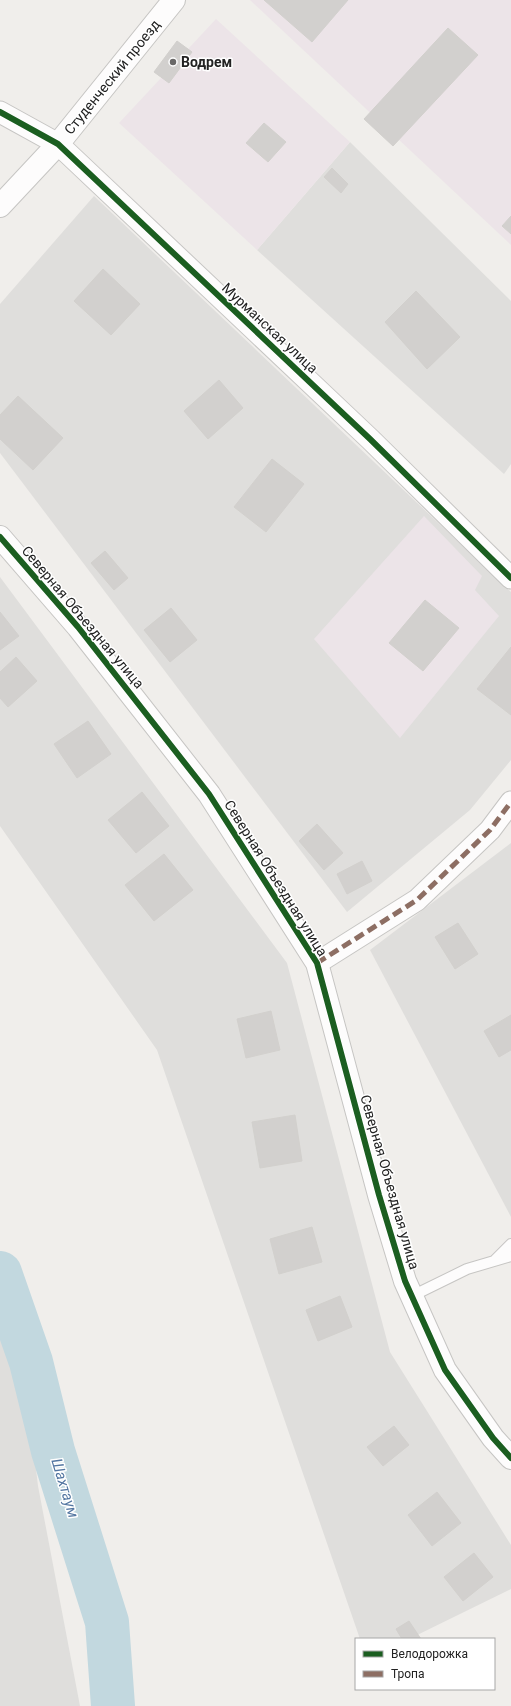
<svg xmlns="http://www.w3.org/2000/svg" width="511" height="1706" font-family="Roboto,sans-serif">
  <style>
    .residential { fill: #dfdedc }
    .industrial { fill: #ece4e8 }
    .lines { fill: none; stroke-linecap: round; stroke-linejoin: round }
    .river { stroke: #c2d8df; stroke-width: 44 }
    .building { fill: #d2d0ce; stroke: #d2d0cd }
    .service-casing { stroke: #c6c5c3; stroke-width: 12 }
    .minor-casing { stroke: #c6c5c3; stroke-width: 23 }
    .tertiary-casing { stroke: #c6c5c3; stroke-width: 24 }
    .service { stroke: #fdfcfc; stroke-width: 10 }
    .minor { stroke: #fdfcfc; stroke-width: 21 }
    .tertiary { stroke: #fdfcfc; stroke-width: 22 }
    .quiet { stroke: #8d6e63; stroke-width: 5; stroke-dasharray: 10 5; stroke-linecap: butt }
    .cycleway-casing { stroke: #fff; stroke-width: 8 }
    .cycleway { stroke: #1b5e20; stroke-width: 6 }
    .poi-dot { fill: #6a6968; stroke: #fff; stroke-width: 1.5 }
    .labels { text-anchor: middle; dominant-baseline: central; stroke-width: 3; stroke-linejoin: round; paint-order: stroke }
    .poi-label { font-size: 14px; font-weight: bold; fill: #222; stroke: #fff; text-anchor: start }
    .street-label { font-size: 14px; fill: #222; stroke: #fff }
    .water-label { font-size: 15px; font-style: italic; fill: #5376a1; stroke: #fff }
  </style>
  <rect width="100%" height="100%" fill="#f0eeeb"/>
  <g class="residential">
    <path d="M350,142l161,159v163l-7,10 -247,-224z"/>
    <path d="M94,196l417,396v168l-41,50 -123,102 -347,-459v-149z"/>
    <path d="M0,577l287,386 103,389 121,193v44l-102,50h-49l-203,-589 -157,-224z"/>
    <path d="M511,843v374l-141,-267z"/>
    <path d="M0,1325l26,61 12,100 42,220h-80z"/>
  </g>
  <g class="industrial">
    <path d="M250,0h261v245z"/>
    <path d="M216,19l134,123 -93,108 -138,-127z"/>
    <path d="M424,516l58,60 -7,14 24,26 -99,122 -86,-99z"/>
  </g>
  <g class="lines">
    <path class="river" d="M0,1273l31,89 22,89 54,171 6,84"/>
  </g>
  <g class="building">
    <path d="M264,0h84l-36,42z"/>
    <path d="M448,28l30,27 -85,91 -29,-27z"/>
    <path d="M177,41l15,11 -23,31 -15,-11z"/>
    <path d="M264,123l22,19 -18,20 -22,-19z"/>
    <path d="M332,168l16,16 -7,9 -17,-16z"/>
    <path d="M511,216v18l-9,-8z"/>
    <path d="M103,269l37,35 -29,31 -37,-34z"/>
    <path d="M416,291l44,46 -33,32 -42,-47z"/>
    <path d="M219,380l24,28 -35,31 -24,-28z"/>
    <path d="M18,396l45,42 -30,32 -33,-31v-24z"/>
    <path d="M272,459l32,25 -38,48 -32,-25z"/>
    <path d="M105,551l23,27 -14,12 -23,-27z"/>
    <path d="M425,600l34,28 -36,43 -34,-28z"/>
    <path d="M171,608l26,32 -27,22 -26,-32z"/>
    <path d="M0,612l19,24 -19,14z"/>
    <path d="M511,647v68l-34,-26z"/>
    <path d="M16,657l21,24 -29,26 -8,-9v-26z"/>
    <path d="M88,721l23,33 -34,24 -23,-34z"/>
    <path d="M142,792l27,34 -33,27 -28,-33z"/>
    <path d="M317,824l26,29 -19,17 -25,-29z"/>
    <path d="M164,854l29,36 -39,31 -29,-36z"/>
    <path d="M362,861l10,20 -25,13 -10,-20z"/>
    <path d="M458,923l20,31 -23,15 -20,-32z"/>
    <path d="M271,1011l9,39 -34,8 -9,-39z"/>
    <path d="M511,1015v35l-12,7 -15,-26z"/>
    <path d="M295,1115l7,46 -42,7 -8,-46z"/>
    <path d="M312,1227l10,35 -43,12 -9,-35z"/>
    <path d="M340,1296l12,31 -34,14 -12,-31z"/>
    <path d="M394,1426l15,19 -26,21 -16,-19z"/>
    <path d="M437,1492l24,31 -29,23 -24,-31z"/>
    <path d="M474,1553l19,24 -30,24 -19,-24z"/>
    <path d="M409,1621l12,18h-19l-6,-10z"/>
  </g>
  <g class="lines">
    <g class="service-casing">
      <g id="service">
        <path d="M496,1259l15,-15"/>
        <path d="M412,1296l55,-27 44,-13"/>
      </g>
    </g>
    <g class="minor-casing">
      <g id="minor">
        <path d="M0,112l58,32 312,295 141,139"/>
        <path d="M317,963l100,-63 73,-70 21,-28"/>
      </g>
    </g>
    <g class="tertiary-casing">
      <g id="tertiary">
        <path d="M0,206l58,-62 116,-144"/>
        <path d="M0,537l78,90 131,167 108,169 62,232 26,86 40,89 48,68 18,20"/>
      </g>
    </g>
    <use href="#service" class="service"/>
    <use href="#minor" class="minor"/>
    <use href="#tertiary" class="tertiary"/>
    <path class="quiet" d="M317,963l100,-63 73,-70 21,-28"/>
    <g class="cycleway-casing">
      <g id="cycleway">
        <path d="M0,112l58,32 312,295 141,139"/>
        <path d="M0,537l78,90 131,167 108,169 62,232 26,86 40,89 48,68 18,20"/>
      </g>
    </g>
    <use href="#cycleway" class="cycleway"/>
  </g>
  <circle class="poi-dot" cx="173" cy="62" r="4"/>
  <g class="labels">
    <g class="poi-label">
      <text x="181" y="62">Водрем</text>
    </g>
    <g class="street-label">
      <text transform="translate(112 77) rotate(-51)">Студенческий проезд</text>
      <text transform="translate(270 328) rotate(43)">Мурманская улица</text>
      <text transform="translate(83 617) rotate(50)">Северная Объездная улица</text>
      <text transform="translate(276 878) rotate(58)">Северная Объездная улица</text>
      <text transform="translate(390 1182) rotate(74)">Северная Объездная улица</text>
    </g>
    <g class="water-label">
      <text transform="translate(65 1488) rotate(73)">Шахтаум</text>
    </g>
  </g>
  <rect x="355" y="1638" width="140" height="52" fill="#ffffff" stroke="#a7a7a7"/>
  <rect x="363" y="1651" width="20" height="6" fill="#1b5e20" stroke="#a7a7a7"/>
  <text x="391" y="1658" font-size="12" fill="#222222">Велодорожка</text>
  <rect x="363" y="1671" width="20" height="6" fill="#8d6e63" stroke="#a7a7a7"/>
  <text x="391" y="1678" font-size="12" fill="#222222">Тропа</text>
</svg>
